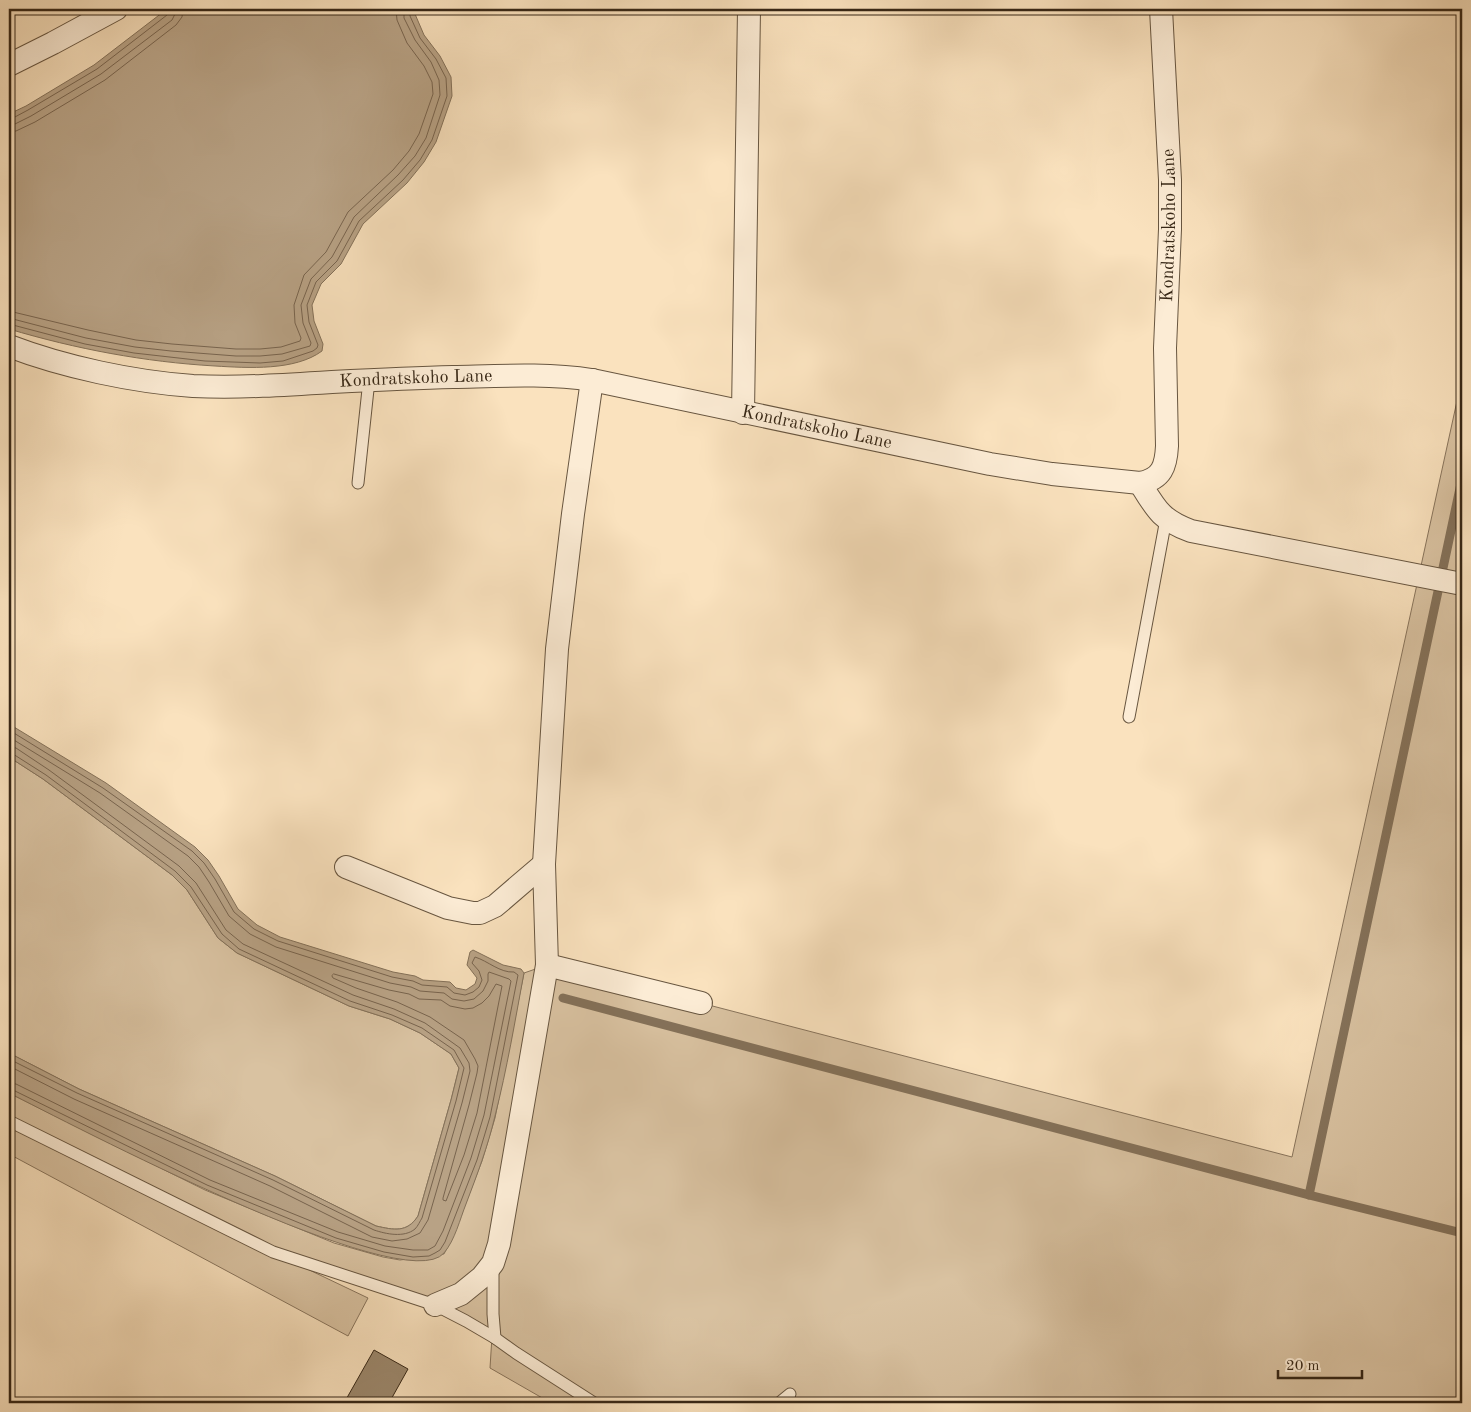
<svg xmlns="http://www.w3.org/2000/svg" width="1471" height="1412" font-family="'Old Standard TT',serif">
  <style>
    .green { fill: #d9c2a1; stroke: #88745c }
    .water { fill: #b8a285; stroke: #847159 }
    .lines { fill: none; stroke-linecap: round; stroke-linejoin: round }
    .shore { stroke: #78644e; stroke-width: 1 }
    .stream { stroke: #847159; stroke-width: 9 }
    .building { fill: #9c886d; stroke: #372716 }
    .service-casing { stroke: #685640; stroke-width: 13 }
    .minor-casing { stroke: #685640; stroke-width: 24 }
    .service { stroke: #fcecd5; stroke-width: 11 }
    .minor { stroke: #fcecd5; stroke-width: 22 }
    .labels { text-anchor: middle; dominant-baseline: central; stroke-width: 4.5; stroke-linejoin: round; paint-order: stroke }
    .street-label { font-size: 18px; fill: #372716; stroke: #fcecd5 }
  </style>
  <rect width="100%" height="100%" fill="#fae2be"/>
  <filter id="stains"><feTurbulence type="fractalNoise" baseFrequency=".004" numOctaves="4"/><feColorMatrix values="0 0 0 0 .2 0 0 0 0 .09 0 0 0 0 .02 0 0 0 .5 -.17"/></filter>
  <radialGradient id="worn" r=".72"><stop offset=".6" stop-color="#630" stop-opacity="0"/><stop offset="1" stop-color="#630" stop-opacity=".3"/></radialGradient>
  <g class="green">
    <path d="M1462,378v1025h-911l-61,-35 2,-32 -57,-31 -157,-50 90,43 -20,38 -339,-182v-61l196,97 129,53 49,14 17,3 44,-6 9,-18 29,-75 13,-43 29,-145 23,-8 154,38 591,154z"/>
    <path d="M9,757l34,22 129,96 15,15 31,48 19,15 112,53 41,13 30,14 31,21 8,14 -8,32 -33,116c-11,17 -24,14 -42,10l-101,-50 -196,-87 -70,-36z"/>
  </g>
  <g class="water">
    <path d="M167,9h248v5l9,21 16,21 11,21 1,19 -16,46 -12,20 -17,21 -44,41 -22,40 -20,20 -9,21 2,16 9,23 -1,7c-27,20 -74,17 -107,15 -70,-4 -139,-17 -206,-37v-215l17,-8 68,-41z"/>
    <path d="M9,724l97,59 89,64 13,13 11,16 19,33 19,16 23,12 113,35 22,4 8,4 27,2 6,6 10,2 9,-6 2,-6 -10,-13 3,-13 3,-2 30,15 18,4 3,4c-9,48 -17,96 -29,143 -7,30 -18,59 -29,88 -6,15 -11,36 -22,49 -40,47 -379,-132 -435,-160v-40l70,36 196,87 101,50c18,4 31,7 42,-10l33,-116 8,-32 -8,-14 -31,-21 -30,-14 -41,-13 -112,-53 -19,-15 -31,-48 -15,-15 -129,-96 -34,-22z"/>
  </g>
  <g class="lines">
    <g class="shore">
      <path d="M9,118h4l15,-8 69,-41 70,-54 3,-6"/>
      <path d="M9,125l6,-1 16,-8 70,-42 71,-54 3,-6 1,-5"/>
      <path d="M9,132l7,-1 19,-9 70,-42 71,-55 6,-8 1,-8"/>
      <path d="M9,311l79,19 48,10 36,4 64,5h24l21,-2 19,-6 1,-3 -6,-15 -1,-18 10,-30 22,-23 22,-40 45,-42 16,-19 10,-17 14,-40 -1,-12 -8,-16 -17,-23 -10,-23 -1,-11"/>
      <path d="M9,318l77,20 49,9 36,4 65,5h24l22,-2 28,-8 1,-3 -8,-20 -2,-18 10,-26 21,-22 22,-40 44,-42 17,-19 11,-18 14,-43 -1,-15 -8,-18 -16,-22 -11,-22v-9"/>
      <path d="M9,324l76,20 49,9 71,8 55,2 23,-2 30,-10 4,-3 1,-3 -9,-23 -2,-17 9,-23 21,-21 22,-40 44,-41 17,-20 12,-20 15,-44 -1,-18 -10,-19 -16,-21 -10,-22v-7"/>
      <path d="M9,730l94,58 89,63 12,12 11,16 19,33 20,17 24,12 114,36 21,4 9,4 25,2 7,6 11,2 8,-3 6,-5 3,-7 -3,-9 -7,-8 3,-6c13,4 25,16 39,15l4,3 -28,142 -13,43 -32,82 -5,8 -5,3 -6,3 -16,1 -29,-5 -48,-14 -129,-53 -194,-95 -4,-1"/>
      <path d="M9,737l91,56 88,63 11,11 10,15 20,34 21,18 26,13 114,36 21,4 9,4 24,2 8,6 12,2 10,-2 9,-8 5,-10v-7l1,-2 20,7 2,2 -27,134 -13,43 -28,73 -8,15 -7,4h-15l-28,-4 -47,-14 -128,-52 -194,-96 -7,-1"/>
      <path d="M9,746l7,2 33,22 130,96 17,17 30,47 17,14 110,51 41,14 31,14 35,25 9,15 1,8 -8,32 -34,117 -8,13 -13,6 -15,2 -20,-4 -102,-51 -196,-87 -65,-33"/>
      <path d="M9,753l4,1 33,21 129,96 16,16 31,47 17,15 111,52 42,14 30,13 32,22 10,18 -8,33 -34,117c-2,3 -4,8 -7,11 -11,9 -29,5 -41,1l-101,-50 -196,-87 -68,-34"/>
      <path d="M334,974l55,16 20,4 10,5 22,1 9,6 15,3 8,-1 9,-5 7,-7 7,-12 6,2 -25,127 -13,42 -18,46 -3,-1v-2l26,-93 8,-32 1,-7 -3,-7 -11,-19 -34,-23 -33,-15 -41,-14 -23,-10 -1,-2z"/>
    </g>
    <g class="stream">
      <path d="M563,998l746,197 153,38"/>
      <path d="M1309,1195l153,-716"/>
    </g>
  </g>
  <path class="building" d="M374,1350l34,19 -19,34h-45z"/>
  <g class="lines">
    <g class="service-casing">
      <g id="service">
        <path d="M358,483l11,-103"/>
        <path d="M1129,717l37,-198"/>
        <path d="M9,1121l264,131 162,53 31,16 29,17 21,15 78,50"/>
        <path d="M493,1267v47l2,24"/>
        <path d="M779,1403l11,-9"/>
      </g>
    </g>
    <g class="minor-casing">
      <g id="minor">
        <path d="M9,65l44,-22 63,-34"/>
        <path id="s1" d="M9,346c55,21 125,36 184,40 46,2 93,-1 139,-4 40,-2 81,-4 121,-5 46,-1 93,-4 139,3l398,84 62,10 88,9c22,-4 26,-17 27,-37l-2,-98 5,-119v-49l-9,-171"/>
        <path d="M743,413l6,-404"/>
        <path d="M1140,483c16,26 21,37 51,48l271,53"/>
        <path d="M346,867l102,41 25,5h7l15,-7 49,-42"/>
        <path d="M547,965l154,38"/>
        <path d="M435,1305l26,-11 21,-17 11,-14 6,-19 48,-279 -3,-101 13,-215 16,-135 19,-134"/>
      </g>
    </g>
    <use href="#service" class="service"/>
    <use href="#minor" class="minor"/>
  </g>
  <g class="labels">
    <g class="street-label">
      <text stroke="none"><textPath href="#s1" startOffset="1418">Kondratskoho Lane</textPath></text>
      <text stroke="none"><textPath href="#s1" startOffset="412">Kondratskoho Lane</textPath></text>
      <text stroke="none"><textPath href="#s1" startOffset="818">Kondratskoho Lane</textPath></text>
    </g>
  </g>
  <rect width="1471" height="1412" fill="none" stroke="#fae2be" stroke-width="30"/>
  <rect x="10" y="10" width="1451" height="1392" fill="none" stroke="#372716" stroke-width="2.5"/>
  <rect x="15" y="15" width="1441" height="1382" fill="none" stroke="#372716"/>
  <path d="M1278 1370v8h84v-8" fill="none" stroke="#372716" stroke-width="2.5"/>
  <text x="1286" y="1370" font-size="15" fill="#372716" stroke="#fcecd5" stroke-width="4" paint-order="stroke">20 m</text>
  <rect width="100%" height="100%" filter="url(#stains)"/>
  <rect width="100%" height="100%" fill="url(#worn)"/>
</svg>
